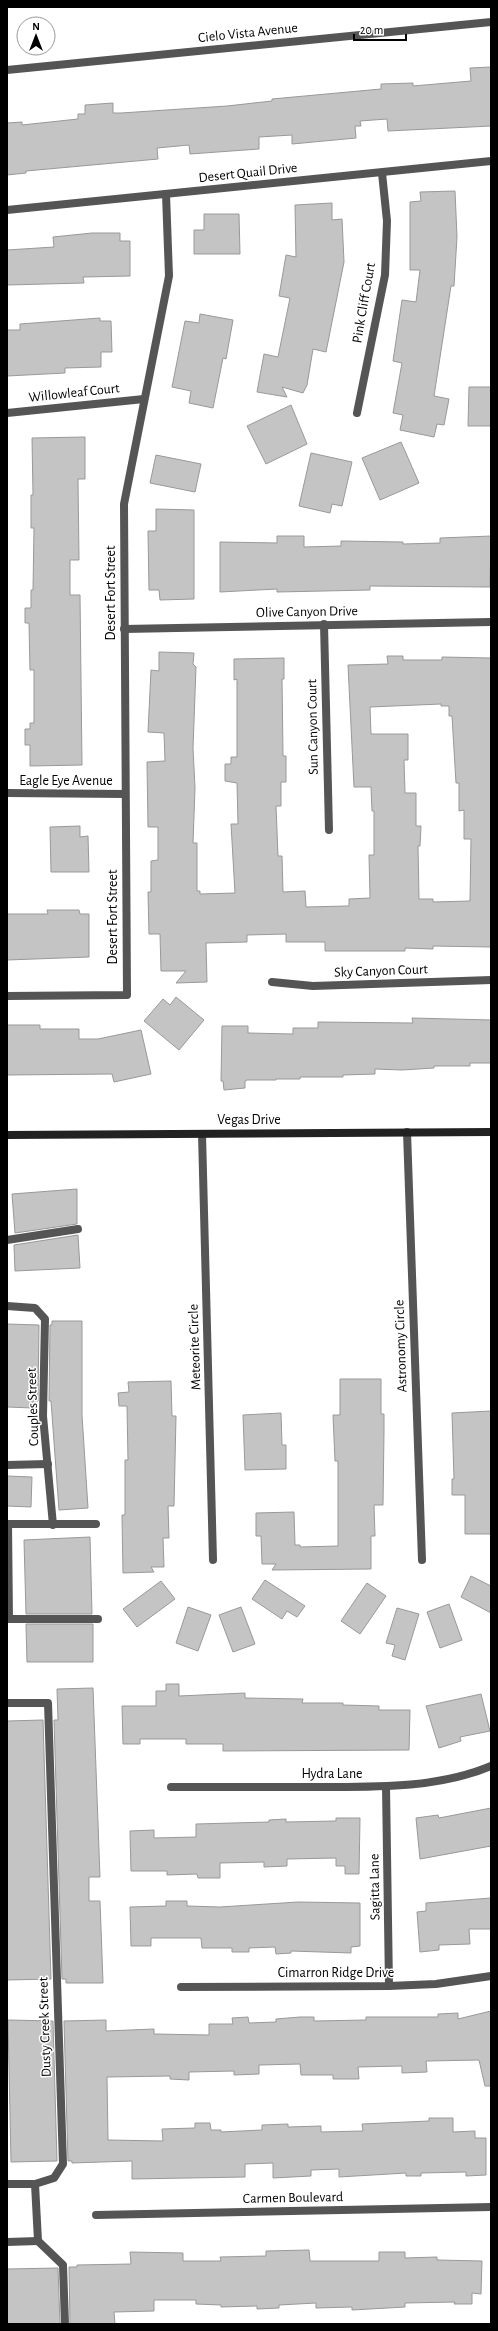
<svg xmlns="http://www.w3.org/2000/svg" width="498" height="2331" font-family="'Alegreya Sans',sans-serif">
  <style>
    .building { fill: #c4c4c4; stroke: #999; fill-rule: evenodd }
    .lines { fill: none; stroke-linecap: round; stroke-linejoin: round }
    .minor { stroke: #555; stroke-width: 8 }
    .tertiary { stroke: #555; stroke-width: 8 }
    .secondary { stroke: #222; stroke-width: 8 }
    .labels { text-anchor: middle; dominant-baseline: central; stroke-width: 3; stroke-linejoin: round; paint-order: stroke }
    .street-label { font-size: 14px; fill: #000; stroke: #fff }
  </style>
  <rect width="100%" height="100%" fill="#fff"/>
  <g class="building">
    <path d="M491,67v59l-103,5 -1,-12 -27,2 1,5h-6l1,12 -64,6v-9l-33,2v12l-69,5 -1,-9 -32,3 1,11 -132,12v2l-19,2v-52l15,-1v3l56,-6v-5h7v-9l28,-2v10h8l106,-7 45,-5v-2l109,-10v-5l32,-1v3l58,-5 -1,-13z"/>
    <path d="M455,191l2,46 -3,49h-3l-17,110 15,3 -5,26 -7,-1 -3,13 -34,-7 3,-15 -10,-2 9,-50 -9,-2 9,-61 14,2 4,-32h-10v-68l11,-1 -1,-9z"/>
    <path d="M332,203v17l10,-1 2,43 -18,90 -13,-3 -6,36 -4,8 -21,-6 5,10 -30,-5 7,-38 14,3 12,-59 -11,-2 7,-41 10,2 -1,-52z"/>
    <path d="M204,214h35l1,40h-46v-24h10z"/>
    <path d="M92,233h28v8h10v35l-47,1 1,6 -77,2v-35l47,-3 -1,-10z"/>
    <path d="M200,314l33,6 -7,39 -3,-1 -10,50 -24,-5 2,-12 -19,-4 13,-66 14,2z"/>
    <path d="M100,318v3h11l1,31h-11v15l-36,1v5l-58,3v-46h13v-6z"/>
    <path d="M469,387h22v39h-23z"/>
    <path d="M291,405l16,39 -41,20 -19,-38z"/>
    <path d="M85,437v42h-7l1,81h-9v35h10l2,170 -52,1v-21h-5v-16h5v-6h4v-53h-4l-1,-47h-4v-15h6v-18h2l1,-62h-3v-33h2l-1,-57z"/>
    <path d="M401,442l18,41 -39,17 -18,-42z"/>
    <path d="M311,453l41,9 -10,44 -10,-2 -2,9 -31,-7z"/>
    <path d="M156,455l45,9 -6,28 -45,-9z"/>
    <path d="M156,509l38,1v89l-34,1 -1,-10h-10l-1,-59h8z"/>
    <path d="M277,536h27v11l37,-1v-5l62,1v2l37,-1v-5l51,-2 -1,51 -120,-1v4l-93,2v-3l-57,3v-50l57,1z"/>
    <path d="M159,652l35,1 -1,11 3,3 -3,81 2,40 -2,55h4v48h3v3l35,-1 -4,-69h7l-1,-41 -12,-2v-17h6v-7h6v-78l-3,1v-21l50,-1v21h-2l1,77h3v26h-5v24h-5l2,50h4l1,36 22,-1 1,16 41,-1h2v-7l21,-1 -1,-43h5v-44h-2l-1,-24h-17l-6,-122 40,-1 -1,-8h16v4h39v-3l49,1v289l-58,-1v3l-28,-1v3h-80v-9h-39v-8l-39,1v7l-41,1 1,39 -31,1 10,-12h-25l-1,-37h-11l-1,-42h3v-31l7,-1v-33h-10l-1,-65 18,-1 -1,-28 -16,-1 3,-62 8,1zM441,704v2h8v10h3l4,67h3v28l5,-1v29h7l-1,62 -37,1v-3h-14l-1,-53h2l1,-20h-5v-33h-11l-1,-33h4v-26h-37l-1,-27z"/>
    <path d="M80,826v11l8,-1 1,36h-38l-1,-45z"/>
    <path d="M47,910h32l1,4h9v43l-82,3v-46h41z"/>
    <path d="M176,997l28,23 -25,30 -35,-29 19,-22 7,6z"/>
    <path d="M412,1018l79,2v43h-21v3h-36v2l-32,2 -27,-1v5l-32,1v2h-43v2h-24v1h-29l-2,1v7l-21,2 -1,-9h-2l1,-55h26v7l45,1v-6h25v-6l95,1z"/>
    <path d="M7,1025h33v4h39v10h19l43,-9 10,44 -37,8 -2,-8 -105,1z"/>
    <path d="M77,1189v35l-62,9 -3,-39z"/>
    <path d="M78,1235l2,33 -65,3 -1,-26z"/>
    <path d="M52,1321h30v94l6,93 -29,2 -8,-109h-2l1,-76h2z"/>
    <path d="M7,1324l32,1 -1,76h-5v7l-26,-1z"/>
    <path d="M340,1379h41v35h3v17l-1,74h-9l1,31h-4v33l-99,1 4,-6h-14l-1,-28h-5v-23l38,-1 1,33h5v2l38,-1v-85h-3l-2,-46h7z"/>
    <path d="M171,1381l1,35h4l-2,90h-6l1,32h-6l1,29h-13l3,5 -31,1 -1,-58h3v-55h3l-1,-54h-8l-1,-13 11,-1 -1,-10z"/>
    <path d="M491,1411v123h-26v-39h-13v-16h2l-2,-66z"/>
    <path d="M281,1413l1,32h4v24l-41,1 -2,-55z"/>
    <path d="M7,1476l25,1 -1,30 -24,-1z"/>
    <path d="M90,1537l2,77h-66l-2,-74z"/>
    <path d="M471,1576l20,10v27l-30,-16z"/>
    <path d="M265,1580l40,26 -8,11 -10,-6 -5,8 -30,-20z"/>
    <path d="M161,1581l14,18 -38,28 -14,-18z"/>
    <path d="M367,1583l19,13 -26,38 -19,-13z"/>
    <path d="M449,1604l13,36 -22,8 -13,-36z"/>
    <path d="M188,1607l23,8 -13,36 -22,-8z"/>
    <path d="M241,1607l14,37 -22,8 -14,-37z"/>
    <path d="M397,1608l22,6 -14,46 -13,-4 3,-11 -9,-2z"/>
    <path d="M26,1624h67v38h-66z"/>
    <path d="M166,1684h13v12l66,-3v5l58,1 -1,4h41v2l36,1v4h31l-1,40 -186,1v-7h-37v-5h-46v5h-17l-1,-38h34v-15h10z"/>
    <path d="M93,1688l7,189h-11v24h11l3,82h-37v-4h-4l-8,-259h4l-1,-31z"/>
    <path d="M481,1694l9,37 -30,6 1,4 -22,7 -13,-42z"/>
    <path d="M43,1720l8,259 -44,1v-259z"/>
    <path d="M491,1808v38l-71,13 -4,-41 22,-3 1,3z"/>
    <path d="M336,1818h24l-1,56h-14v-8h-9v-8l-49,1v7l-23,1v-5l-44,1v15h-22l-1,-4 -30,1v-4h-36l-1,-40 24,-1v8l42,-1v-13l73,-2v-2l17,-1v3l50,-1z"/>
    <path d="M491,1898v31h-22l1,15 -31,1v5l-19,2 -3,-40 9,-1v-8z"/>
    <path d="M166,1901h21v5l33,1 78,-5 62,1v43l-9,1v6l-60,-2v2l-15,1 -1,-7 -26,1v4h-17v-4h-30l-1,-10h-50v8h-20l-1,-39 36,-1z"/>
    <path d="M491,2011v75h-6l-6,-26 -53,1 1,11 -25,1v-7l-44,1 1,12h-26v-4h-32l-1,-11 -41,1v9l-25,1v-4l-45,1v8l-19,-1v-3l-63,1 1,63 55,1 -1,-12 33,-1v-5h15l1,7h10v2l41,-2v-5l26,-1v3l33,-1v6l42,-1 -1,-7 67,-3v-3h24v14l22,-1v7h11v37l-20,1v-4l-45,1v3h-15v-3l-67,4v-8l-28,1v6l-38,2v-15l-28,1v13l-113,2v-18l-60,2v-2h-4l-4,-140 42,-1v11l48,-2v5l55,1v-11h24l-1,-6 16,-1 1,6 27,-1v-3l24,-2h14v4l52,-1v-3h72v-3l20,-1v6z"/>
    <path d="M8,2020l45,1 4,140 -46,1z"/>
    <path d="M309,2250l1,11h69v-9h26v6l32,-1v3l45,1 -1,33 -9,-1v11h-18l1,-2 -50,1v4l-53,3v-3l-36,1v-5l-37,2v3l-22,1v-3l-36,1v-2l-25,-1v-4h-42v11l-40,1 1,12h-45l-1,-57h8v-2l54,-1 -1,-12 53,1v8h38l-1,-4 46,-1v-5z"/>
    <path d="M58,2268l2,56h-53v-55z"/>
  </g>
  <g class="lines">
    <g class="minor">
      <path d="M7,210l484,-49"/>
      <path d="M7,413l137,-14"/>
      <path d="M357,413l28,-138 2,-54 -5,-48"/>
      <path d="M324,624l5,206"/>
      <path d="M124,629l367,-7"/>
      <path d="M7,793l118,1"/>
      <path d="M272,982l41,4 178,-6"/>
      <path d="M7,996l120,-1 -3,-491 45,-228 -3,-82"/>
      <path d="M407,1132l15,428"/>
      <path d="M202,1134l11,426"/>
      <path d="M7,1240l71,-11"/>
      <path d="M7,1306l28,2 10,11 -2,97 10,109"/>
      <path d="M7,1465l41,-1"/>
      <path d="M7,1524h89"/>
      <path d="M8,1524l1,95"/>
      <path d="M7,1619h91"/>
      <path d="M7,1703h41l15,461 -9,14 -19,6 3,57 25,24 2,59"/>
      <path d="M171,1787c48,0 96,0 143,0 58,0 123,2 177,-21"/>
      <path d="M386,1787l3,199"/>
      <path d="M181,1987l208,-1 47,-2 55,-8"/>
      <path d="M7,2184h28"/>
      <path d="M96,2215l395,-8"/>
      <path d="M7,2242l31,-1"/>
    </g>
    <path class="tertiary" d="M7,70l484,-48"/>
    <path class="secondary" d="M7,1135l484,-3"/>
  </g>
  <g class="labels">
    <g class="street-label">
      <text transform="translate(248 33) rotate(-6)">Cielo Vista Avenue</text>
      <text transform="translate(248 173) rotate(-6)">Desert Quail Drive</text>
      <text transform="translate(364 303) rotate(-80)">Pink Cliff Court</text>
      <text transform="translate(74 393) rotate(-6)">Willowleaf Court</text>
      <text transform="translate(111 593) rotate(-90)">Desert Fort Street</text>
      <text transform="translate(307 612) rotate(-1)">Olive Canyon Drive</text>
      <text transform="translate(313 727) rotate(-91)">Sun Canyon Court</text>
      <text x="66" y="781">Eagle Eye Avenue</text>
      <text transform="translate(113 917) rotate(-90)">Desert Fort Street</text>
      <text transform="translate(381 971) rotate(-2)">Sky Canyon Court</text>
      <text x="249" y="1120">Vegas Drive</text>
      <text transform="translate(401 1346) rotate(-92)">Astronomy Circle</text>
      <text transform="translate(195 1347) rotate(-92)">Meteorite Circle</text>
      <text transform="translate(33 1407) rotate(-92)">Couples Street</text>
      <text x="332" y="1774">Hydra Lane</text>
      <text transform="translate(375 1887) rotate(-91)">Sagitta Lane</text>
      <text x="336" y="1973">Cimarron Ridge Drive</text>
      <text transform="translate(45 2027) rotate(-92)">Dusty Creek Street</text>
      <text transform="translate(293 2198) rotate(-1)">Carmen Boulevard</text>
    </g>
  </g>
  <rect width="498" height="2331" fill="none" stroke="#000000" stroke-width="16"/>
  <g transform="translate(36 36)"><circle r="19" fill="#ffffff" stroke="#999999"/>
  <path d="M0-3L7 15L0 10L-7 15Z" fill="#000000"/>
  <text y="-6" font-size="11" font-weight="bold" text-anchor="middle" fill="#000000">N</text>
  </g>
  <path d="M354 34v6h52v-6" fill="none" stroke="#000000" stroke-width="2"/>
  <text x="360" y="34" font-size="12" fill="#000000" stroke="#ffffff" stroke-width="3" paint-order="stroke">20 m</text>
</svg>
